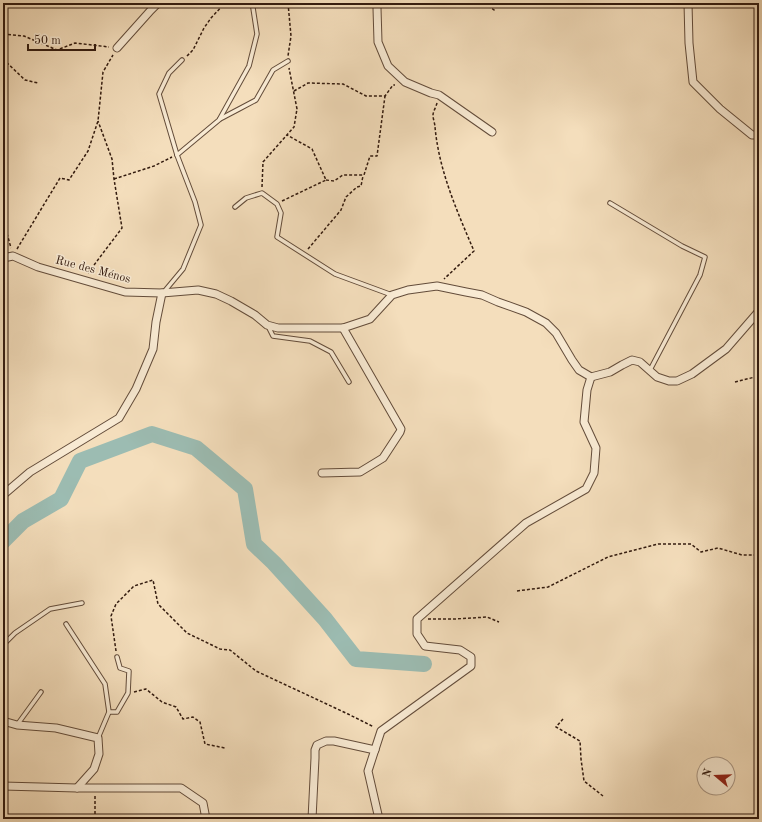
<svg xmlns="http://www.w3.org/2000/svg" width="762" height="822" font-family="'Old Standard TT',serif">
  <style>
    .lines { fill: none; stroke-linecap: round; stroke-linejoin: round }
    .river { stroke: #9cbcb2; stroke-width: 16 }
    .service-casing { stroke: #634c3a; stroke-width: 5.5 }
    .minor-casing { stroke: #634c3a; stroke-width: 9 }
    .path { stroke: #331b0f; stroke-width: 1.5; stroke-dasharray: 3 2; stroke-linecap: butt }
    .service { stroke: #f8ead3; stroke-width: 3.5 }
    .minor { stroke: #f8ead3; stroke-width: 7 }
    .labels { text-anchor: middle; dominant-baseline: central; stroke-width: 3; stroke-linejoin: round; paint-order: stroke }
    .street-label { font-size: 12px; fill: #331b0f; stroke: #f8ead3 }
  </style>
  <rect width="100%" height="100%" fill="#f4debc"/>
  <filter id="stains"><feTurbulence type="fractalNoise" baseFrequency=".005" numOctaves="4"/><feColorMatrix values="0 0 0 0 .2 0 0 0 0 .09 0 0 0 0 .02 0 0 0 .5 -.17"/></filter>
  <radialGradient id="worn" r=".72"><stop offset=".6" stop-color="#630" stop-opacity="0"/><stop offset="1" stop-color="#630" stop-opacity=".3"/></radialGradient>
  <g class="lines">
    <path class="river" d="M3,541l20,-20 38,-22 19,-38 72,-27 44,14 49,41 9,55 20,19 51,56 31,40 68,5"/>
    <g class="service-casing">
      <g id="service">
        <path d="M220,119l19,-10 17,-9 17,-30 15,-9"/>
        <path d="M177,155l42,-35 30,-54 8,-32 -4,-26v-5"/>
        <path d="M610,203l72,43 23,11 -5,18 -50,95"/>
        <path d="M235,207l11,-9 16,-5 15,11 4,9 -4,24 58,37 57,21"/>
        <path d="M163,293l20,-24 18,-44 -6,-23 -18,-47 -18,-61 10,-21 13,-13"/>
        <path d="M3,320l2,-1"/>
        <path d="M268,326l5,10 37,5 21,11 18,30"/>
        <path d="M3,417h1"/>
        <path d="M66,624l39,60 4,28 -11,26"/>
        <path d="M3,645l12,-12 35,-24 32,-6"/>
        <path d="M109,712h8l11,-19 1,-22 -9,-3 -3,-11"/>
        <path d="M17,725l24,-33"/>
      </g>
    </g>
    <g class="minor-casing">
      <g id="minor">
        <path d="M378,3l-1,5 1,34 10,24 17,16 26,11 8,2 53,37"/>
        <path d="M688,3l1,40 4,39 27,27 32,26h7"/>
        <path d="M117,48l34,-38 7,-7"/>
        <path d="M3,258l10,-2 25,11 87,25 37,1 36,-3 18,4 15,7 24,14 12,10 11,3h65l27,-9 22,-24 16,-5 29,-4 29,6 16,3 16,7 28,10 20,11 10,10 16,27 7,10 12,7 19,-5 12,-7 10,-5 8,2 17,15 12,4h8l15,-7 34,-25 33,-38"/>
        <path d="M322,473l38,-1 23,-14 17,-26 1,-3 -58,-101"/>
        <path d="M3,495l27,-23 89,-54 17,-29 17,-40 3,-27 6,-29"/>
        <path d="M3,721l14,4 39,3 42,10 1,16 -5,15 -17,19"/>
        <path d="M3,786l74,2h104l22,15 3,16"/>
        <path d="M312,819l3,-61v-8l2,-5 9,-4h8l41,9"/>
        <path d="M379,819l-11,-48 13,-40 90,-65v-9l-11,-7 -35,-4 -8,-12v-15l109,-96 60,-34 8,-16 2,-25 -12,-26 3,-32 4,-13"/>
      </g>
    </g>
    <g class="path">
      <path d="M288,3l3,33 -3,20"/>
      <path d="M459,3l8,4 4,-4"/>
      <path d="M484,3l10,7 4,-7"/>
      <path d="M3,34l21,2 33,14 18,-7 34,4"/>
      <path d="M187,56l6,-6 11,-22 7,-10 14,-15"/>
      <path d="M3,59l22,21 13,3"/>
      <path d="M294,91l14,-8 35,1 23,12h19l8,-11h2"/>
      <path d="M437,103c-1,4 -4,9 -4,12 0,4 2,9 2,12 4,44 22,84 39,124l-30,28"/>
      <path d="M114,179l40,-13 18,-9"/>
      <path d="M326,180l8,1 9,-6h21l6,-19h7l8,-60"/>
      <path d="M262,187l1,-25 31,-35 3,-18 -8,-41"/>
      <path d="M282,201l44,-21 -14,-31 -25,-14"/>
      <path d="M3,219l8,29"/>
      <path d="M17,249l43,-71 9,2 19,-29 10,-30 5,-49 10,-17"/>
      <path d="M308,249l33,-39 5,-13 11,-10 4,-1 2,-10"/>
      <path d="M88,273l34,-45 -8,-49 -2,-20 -14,-38"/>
      <path d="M735,382l24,-6"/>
      <path d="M517,591l31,-4 60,-30 50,-13h33l10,8 17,-4 24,7h17"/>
      <path d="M428,619h27l32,-2 12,5"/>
      <path d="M116,651l-5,-35 5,-12 18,-18 19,-6 5,24 29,29 33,16 10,1 26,21 92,43 26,13"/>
      <path d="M134,692l12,-3 16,13 14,5 7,12 10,-2 7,5 5,22 20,4"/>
      <path d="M563,719l-7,8 24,14 1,18 3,22 19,15"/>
      <path d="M95,819v-23"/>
    </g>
    <use href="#service" class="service"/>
    <use href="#minor" class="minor"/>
  </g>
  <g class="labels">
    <g class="street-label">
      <text transform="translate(93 270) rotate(15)">Rue des Ménos</text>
    </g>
  </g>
  <rect width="762" height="822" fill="none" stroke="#f4debc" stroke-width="16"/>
  <rect x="4" y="4" width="754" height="814" fill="none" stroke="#331b0f" stroke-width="2"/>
  <rect x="8" y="8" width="746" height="806" fill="none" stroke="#331b0f"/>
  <g transform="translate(716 776) rotate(289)"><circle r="19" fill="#f8ead3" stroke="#a99785"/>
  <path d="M0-3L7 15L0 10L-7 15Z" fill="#8f2418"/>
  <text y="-6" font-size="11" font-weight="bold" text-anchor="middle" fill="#331b0f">N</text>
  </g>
  <path d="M28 44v6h67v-6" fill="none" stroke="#331b0f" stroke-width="2"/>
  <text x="34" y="44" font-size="12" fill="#331b0f" stroke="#f8ead3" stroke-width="3" paint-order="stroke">50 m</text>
  <rect width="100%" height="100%" filter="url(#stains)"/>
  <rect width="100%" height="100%" fill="url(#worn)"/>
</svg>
